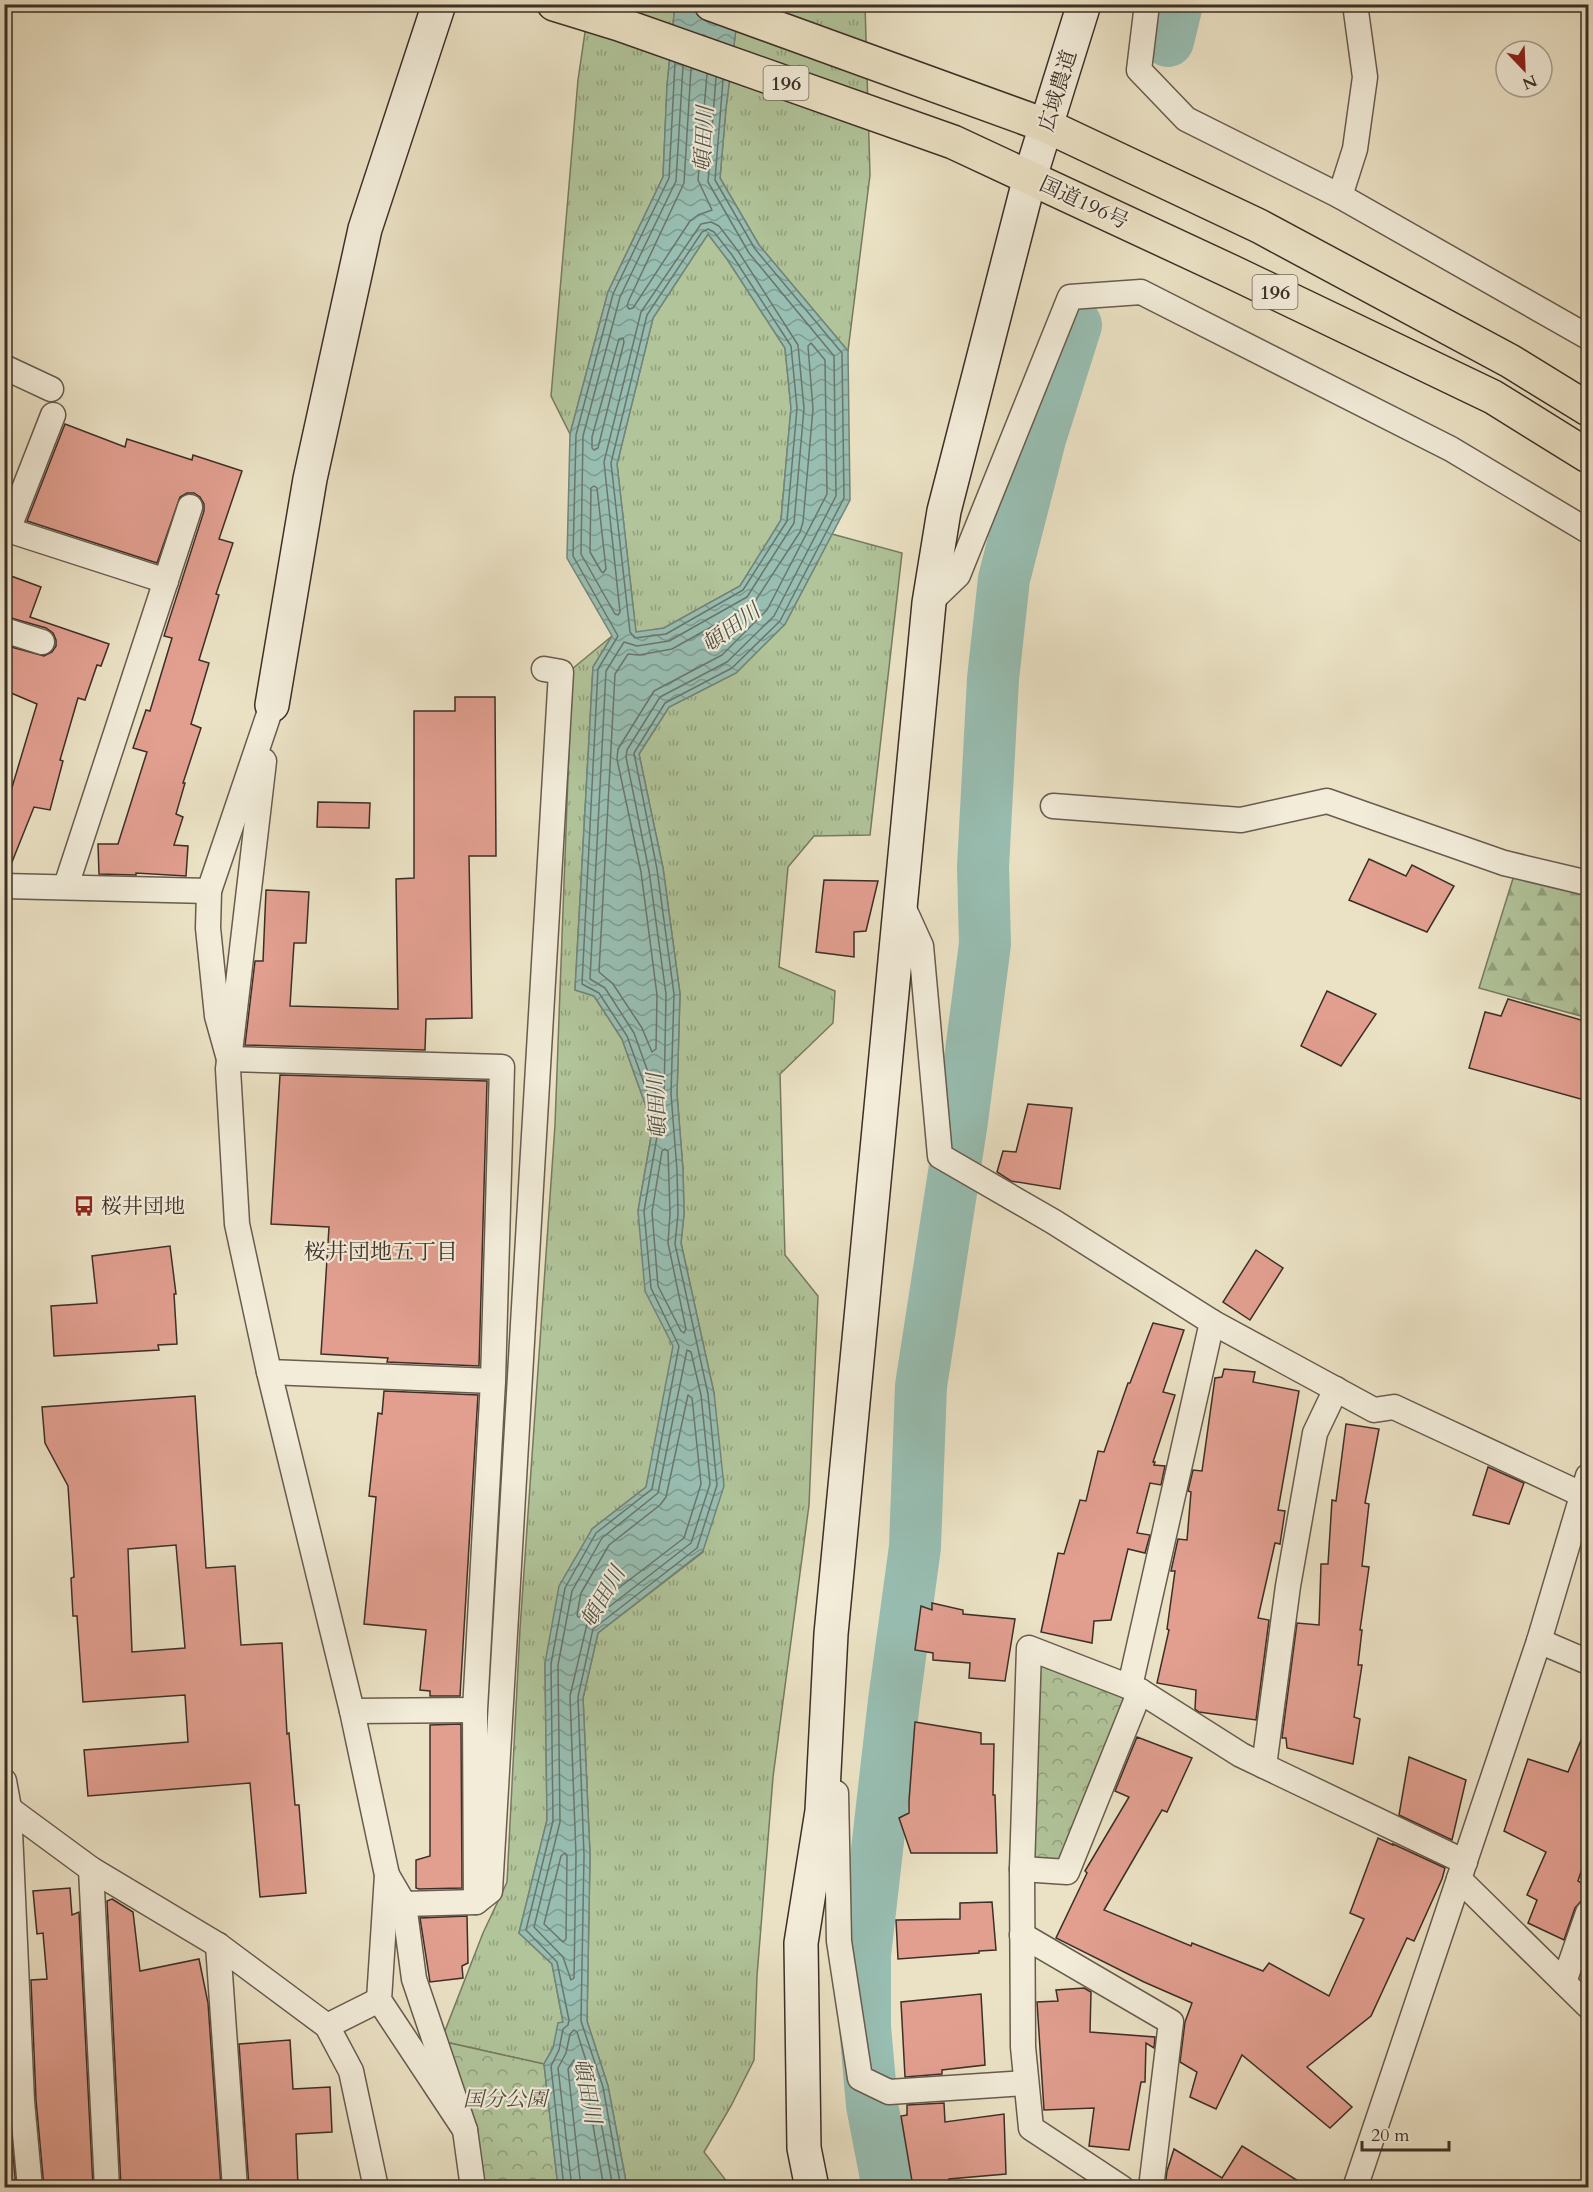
<svg xmlns="http://www.w3.org/2000/svg" width="1593" height="2192" font-family="Cardo,'Noto Serif JP',serif">
  <style>
    .grass { fill: url(#grass-tufts); stroke: #777a60; stroke-width: 1.5 }
    .forest { fill: url(#forest-firs); stroke: #777a60; stroke-width: 1.5 }
    .park { fill: url(#park-crowns); stroke: #777a60; stroke-width: 1.5 }
    .water { fill: url(#water-waves); stroke: #74857a; stroke-width: 1.5; fill-rule: evenodd }
    .lines { fill: none; stroke-linecap: round; stroke-linejoin: round }
    .shore { stroke: #6a766c; stroke-width: 1.5 }
    .river { stroke: #98beb2; stroke-width: 52 }
    .building { fill: #e29f90; stroke: #3d2f27; stroke-width: 1.5; fill-rule: evenodd }
    .street-casing { stroke: #685c4e; stroke-width: 27 }
    .secondary-casing { stroke: #3d2f27; stroke-width: 36 }
    .highway-casing { stroke: #3d2f27; stroke-width: 36 }
    .street { stroke: #f2ecd9; stroke-width: 24 }
    .secondary { stroke: #f2ecd9; stroke-width: 33 }
    .highway { stroke: #ebe2c5; stroke-width: 33 }
    .labels { text-anchor: middle; dominant-baseline: central; stroke-width: 4.5; stroke-linejoin: round; paint-order: stroke }
    .shield { fill: #f2ecd9; stroke: #73685c; stroke-width: 1.5 }
    .shield-label { font-size: 20px; font-weight: bold; fill: #3d2f27 }
    .street-label { font-size: 21px; fill: #3d2f27; stroke: #f2ecd9 }
    .poi-label { font-size: 21px; fill: #3d2f27; stroke: #f2ecd9; text-anchor: start }
    .park-label { font-size: 21px; font-style: italic; fill: #544d3e; stroke: #f2ecd9 }
    .water-label { font-size: 22px; font-style: italic; fill: #54534a; stroke: #f2ecd9 }
    .neighbourhood-label { font-size: 22px; fill: #3d2f27; stroke: #f2ecd9 }
  </style>
  <defs>
    <pattern id="grass-tufts" width="24" height="20" patternUnits="userSpaceOnUse" patternTransform="scale(1.5)"><rect width="24" height="20" fill="#b1c49a"/><path d="M3 7l-1-3M5 7V3M7 7l1-3M15 17l-1-3M17 17v-4M19 17l1-3" fill="none" stroke="#91a07e"/></pattern>
    <pattern id="forest-firs" width="22" height="20" patternUnits="userSpaceOnUse" patternTransform="scale(1.5)"><rect width="22" height="20" fill="#b1c49a"/><path d="M5 1l3.5 6h-7zM16 11l3.5 6h-7z" fill="#91a07e"/></pattern>
    <pattern id="park-crowns" width="20" height="18" patternUnits="userSpaceOnUse" patternTransform="scale(1.5)"><rect width="20" height="18" fill="#b1c49a"/><path d="M2 6a3 3 0 1 1 6 0M12 15a3 3 0 1 1 6 0" fill="none" stroke="#91a07e"/></pattern>
    <pattern id="water-waves" width="16" height="10" patternUnits="userSpaceOnUse" patternTransform="scale(1.5)"><rect width="16" height="10" fill="#98beb2"/><path d="M0 5q4-4 8 0t8 0" fill="none" stroke="#7d9b91"/></pattern>
  </defs>
  <rect width="100%" height="100%" fill="#ebe2c5"/>
  <filter id="stains"><feTurbulence type="fractalNoise" baseFrequency=".00333" numOctaves="4"/><feColorMatrix values="0 0 0 0 .2 0 0 0 0 .09 0 0 0 0 .02 0 0 0 .5 -.17"/></filter>
  <radialGradient id="worn" r=".72"><stop offset=".6" stop-color="#630" stop-opacity="0"/><stop offset="1" stop-color="#630" stop-opacity=".3"/></radialGradient>
  <g class="grass">
    <path d="M589,5h86l-8,81 -4,91 -55,115 -38,142 -19,-38 27,-316z"/>
    <path d="M739,5h126l5,170 -22,176 -89,-106 -39,-67 6,-70z"/>
    <path d="M708,234l19,25 58,89 6,60 -10,112 -41,66 -76,42 -28,5 -19,-169 36,-146z"/>
    <path d="M832,534l70,19 -32,282 -56,1 -26,31 -9,100 56,24 -2,32 -53,51 5,181 33,41 -9,209 -36,272 -16,199 -3,84 -23,46 -27,46 27,35h-104l-19,-101 -21,-65 3,-166 -7,-157 15,-65 105,-81 11,-159 -33,-150 3,-29 -1,-44 -6,-76 3,-100 -17,-126 -24,-114 30,-47 67,-34 49,-49z"/>
    <path d="M612,636l-19,31 -18,323 19,6 28,43 31,87 -15,85 40,137 -32,139 -54,42 -47,134 2,157 -28,113 33,31 11,58 -10,26 -9,16 -103,-23 42,-108 24,-51 13,-253 35,-504 17,-456z"/>
  </g>
  <path class="forest" d="M1515,872l73,20v126l-109,-30z"/>
  <g class="park">
    <path d="M1036,1661l94,34 -71,164h-30z"/>
    <path d="M441,2041l103,23 14,123h-77z"/>
  </g>
  <path class="water" d="M675,5h64l-13,103 -6,70 39,67 89,106 2,149 -65,124 -49,49 -67,34 -30,47 24,114 17,126 -3,100 6,76 1,44 -3,29 33,150 10,93 -21,65 -105,82 -15,65 7,157 -3,166 21,65 19,101h-69l-14,-123 9,-16 5,-25 5,-1 -11,-58 -33,-31 28,-113 -2,-157 14,-77 33,-57 54,-42 27,-141 -28,-55 -7,-80 15,-85 -31,-87 -28,-43 -19,-6 18,-323 19,-31 -45,-78 3,-124 38,-142 55,-115 4,-91zM708,234l19,25 58,89 6,60 -10,112 -41,66 -76,42 -28,4 -19,-168 36,-146z"/>
  <g class="lines">
    <g class="shore">
      <path d="M683,66l-7,115 -56,116 -37,139 -2,118 34,60 3,1 2,-3 -16,-150 37,-150 60,-88 10,-2 8,4 19,25 60,94 6,63 -10,115 -47,74 -78,44 -32,5 -13,-4 -18,29 -16,308 15,9 29,45 24,67 3,2 3,-3 2,-105 -17,-123 -23,-114 1,-7 33,-53 67,-35 47,-46 62,-120 -2,-140 -85,-103 -41,-71 8,-105"/>
      <path d="M691,69l-7,114 -55,117 -2,6 2,3 4,-1 57,-87 8,-6 14,-5 -14,-30 9,-106"/>
      <path d="M708,229l6,3 18,23 59,91 6,62 -10,113 -44,69 -77,44 -31,4 -5,-6 -19,-169 36,-148 55,-83z"/>
      <path d="M619,339l4,-1 1,4 -26,106 -4,2 -2,-2v-11z"/>
      <path d="M811,343l14,17 2,134 -60,116 -45,45 -68,36 -36,58 -1,10 24,113 12,92 4,31 -1,54 -4,3 -10,-24 -29,-44 -14,-12 16,-298 13,-20 11,1 33,-6 82,-46 46,-71 3,-10 10,-113 -5,-63z"/>
      <path d="M594,486l3,2 9,81 -3,4 -2,-2 -11,-19 1,-64z"/>
      <path d="M665,1149l3,2 2,63 -2,29 18,86 -2,4 -3,-2 -23,-45 -6,-74 10,-61z"/>
      <path d="M687,1350l4,2 10,43 9,89 -19,59 -104,81 -17,72 6,159 -2,123 -3,2 -8,-23 -29,-30 26,-105 -2,-157 14,-74 30,-53 56,-45z"/>
      <path d="M688,1395l4,3 9,86 -17,54 -103,79h-3l-1,-2 4,-22 28,-48 51,-40 6,-8z"/>
      <path d="M565,1853l2,3 -1,83 -3,3 -19,-18 17,-68z"/>
      <path d="M564,2188l-13,-122 8,-16 4,-21 5,-4 1,-5 -12,-58 -31,-32 27,-109 -2,-157 14,-76 31,-55 56,-44 27,-143 -28,-58 -7,-77 15,-86 -32,-89 -28,-43 -17,-9 16,-315 20,-33 -45,-80 3,-121 37,-141 56,-116 6,-115"/>
      <path d="M572,2188l-14,-120 8,-15 4,-19 4,-4 3,2 18,57 18,99"/>
      <path d="M581,2188l-13,-119 6,-9 3,2 10,29 17,97"/>
      <path d="M621,2188l-18,-101 -22,-66 3,-166 -6,-158 15,-68 104,-81 20,-63 -9,-91 -33,-150 3,-30 -1,-44 -6,-76 3,-100 -17,-125 -23,-116 31,-50 67,-35 48,-47 64,-123 -2,-145 -87,-104 -40,-69 8,-100"/>
    </g>
    <g class="river">
      <path d="M1168,41l9,-37"/>
      <path d="M888,2188l-16,-83 -7,-78v-72l29,-254 21,-154 6,-161 41,-265 23,-177 -2,-77 10,-188 11,-100 36,-140 36,-114"/>
    </g>
  </g>
  <g class="building">
    <path d="M65,424l60,23 2,-8 65,21 1,-5 49,16 -23,68 14,4 -17,51 3,1 -20,65 10,3 -18,61 10,4 -18,55h2l-9,31 7,3 -9,28 14,1 -2,30 -50,-3v2l-37,-1 -1,-30h20l29,-92 -14,-4 13,-38 4,1 22,-73 -8,-2 40,-125v-7l-4,-7 -6,-4h-7l-7,4 -23,66 -130,-42z"/>
    <path d="M11,576l30,11 -11,30 79,27 -8,22 -4,-1 -12,35 -7,-2 -18,62 3,1 -13,49 -16,-3 -26,65h-4v-58l33,-110 -33,-14v-45l40,11 8,-4 4,-6v-6l-3,-7 -7,-5 -42,-12v-22z"/>
    <path d="M455,697h40l1,159h-27l3,162 -46,1 -1,31 -180,-5 10,-84h8l3,-71 43,2 -3,51h-12l-4,63 108,3 -2,-130 18,-1v-167h41z"/>
    <path d="M318,802l52,1 -1,25 -52,-1z"/>
    <path d="M1369,859l37,17 6,-11 42,21 -27,46 -78,-32z"/>
    <path d="M824,880l54,1 -12,50 -12,1v25l-38,-5z"/>
    <path d="M1327,991l49,23 -35,52 -40,-20z"/>
    <path d="M1508,999l80,23v79l-119,-33 16,-56 16,4z"/>
    <path d="M280,1075l207,6 -8,285 -92,-4 1,-4 -67,-4 8,-127 -58,-3z"/>
    <path d="M1028,1104l44,4 -12,81 -49,-8 -14,-9 6,-21 13,1z"/>
    <path d="M170,1246l6,48h-2l3,50 -19,1 1,5 -105,6 -3,-50 46,-3 -5,-47z"/>
    <path d="M1256,1250l27,18 -33,52 -27,-18z"/>
    <path d="M1153,1323l31,7 -21,62 12,3 -22,67h2l-1,3 11,1 -4,19 -11,-2 -13,50 13,2 -5,18 -17,-4 -17,71 -17,1 -2,22 -51,-11 17,-79 6,1 16,-54 6,1 12,-50 6,1 24,-69h2z"/>
    <path d="M1224,1369l31,3 -2,10 46,9 -21,119 7,1 -5,33 -5,-1 -17,75 11,2 -13,100 -57,-8 -4,-3 1,-19 -39,-7 12,-53 -2,-1 8,-58h-4l7,-32 9,1 4,-48 -3,-1 5,-21 9,1 13,-93 7,-1z"/>
    <path d="M384,1391l94,4 -18,301h-30v-5l-10,-1 6,-60 -62,-6 12,-127 -7,-1 9,-83 4,1z"/>
    <path d="M195,1396l11,172 29,-2 6,79 41,-2 5,91 2,-1 6,72h4l7,88 -46,4 -10,-114 -162,13 -4,-46 104,-8 -3,-47 -102,7 -6,-86h-4l-2,-38 3,-1 -6,-91 -23,-43 -3,-36zM176,1545l9,103 -53,4 -4,-103z"/>
    <path d="M1346,1424l33,5 -14,74 4,1 -7,62 7,1 -9,63h2l-4,35h4l-8,52 6,2 -7,45 -66,-16 -1,-10h-4l15,-115 22,2 2,-61h7l4,-64 4,1z"/>
    <path d="M1488,1467l36,16 -15,41 -36,-9z"/>
    <path d="M932,1603l31,7v4l52,5 -10,62 -36,-3 1,-15 -37,-3v-7l-18,-3 6,-44 11,4z"/>
    <path d="M915,1722l66,11v11h13l-1,51h2l2,58h-86l-12,-35 10,-5v-12z"/>
    <path d="M1588,1723v128l-10,30 10,6 -6,13 -7,8 -11,32 -36,-17 9,-23 -10,-5 19,-43 -42,-21 24,-72 40,13z"/>
    <path d="M461,1724l1,164 -43,1 -3,-1v-28l14,-4v-131z"/>
    <path d="M1137,1737l55,21 -25,54 -5,-2 -58,100 87,36 1,-3 71,28 6,-8 60,33 35,-77 -14,-6 28,-75 15,7v-1l52,24 -3,11 -28,62 -7,-3 -36,78 -64,51 45,40 -22,21 -88,-73 -26,54 -26,-12 7,-25 -17,-10 5,-40 7,-19 -48,-21 -88,-44 31,-65 -2,-2 44,-74 -14,-6z"/>
    <path d="M1409,1757l57,23 -14,60 -53,-25z"/>
    <path d="M70,1888l2,27 7,-3 14,275h-49l-8,-87 -5,-120 16,-1 -4,-46 -6,1 -4,-43z"/>
    <path d="M112,1899l21,13 7,59 59,-12 9,44 13,184h-100l-14,-286z"/>
    <path d="M992,1902l4,48 -17,1v2l-81,6 -2,-39 64,-1v-16z"/>
    <path d="M467,1916l1,47 -6,3 1,12 -33,4 -10,-64z"/>
    <path d="M1084,1988l7,4 -1,40 65,5 -1,11 -8,-5 -1,39h-4l-12,68 -40,-4 5,-38 -50,2 -7,-108 21,-1 -2,-11z"/>
    <path d="M981,1994l4,71 -43,5v4l-37,3 -4,-75z"/>
    <path d="M4,2028l4,74 8,85h-12z"/>
    <path d="M290,2040l3,49 37,-2 2,45 -36,2 2,53h-49l-10,-143z"/>
    <path d="M944,2103l1,19 59,-8 2,60 -57,5 2,8h-38l-12,-71 6,-1v-10z"/>
    <path d="M1242,2146l66,41h-143l2,-16 7,-22 48,29z"/>
  </g>
  <g class="lines">
    <g class="street-casing">
      <g id="street">
        <path d="M1147,4l-8,66 47,49 154,77 248,141"/>
        <path d="M1340,196l15,-47 10,-72 -10,-73"/>
        <path d="M4,367l47,22"/>
        <path d="M53,415l-45,115 158,51"/>
        <path d="M929,603l29,-28 112,-278 71,-5 310,157 137,82"/>
        <path d="M4,630l38,12"/>
        <path d="M272,705l-63,186 -1,37 9,88 12,43 273,8 -9,314 -18,329 1,192"/>
        <path d="M264,761l-36,308 9,155 32,148 224,9"/>
        <path d="M1053,806l188,14 86,-19 177,62 84,20"/>
        <path d="M4,886l205,5"/>
        <path d="M66,886l124,-379"/>
        <path d="M901,902l20,44 19,210 114,66 158,100 162,88 20,-3 189,88"/>
        <path d="M269,1372l83,339 123,-1"/>
        <path d="M1539,1641l49,21"/>
        <path d="M1130,1686l82,-364"/>
        <path d="M352,1711l35,164 -8,125 86,130"/>
        <path d="M1264,1766l24,-180 27,-153 21,-44"/>
        <path d="M4,1781l5,27 13,293 8,87"/>
        <path d="M836,1793l3,148 21,137 29,14 137,-9"/>
        <path d="M4,1805l87,64 16,319"/>
        <path d="M91,1869l127,76 109,81 24,45 25,117"/>
        <path d="M1022,1869l45,3 73,-181"/>
        <path d="M387,1875l17,29 72,-2 14,-11 71,-1219 -17,-3"/>
        <path d="M1459,1879l129,127"/>
        <path d="M404,1904l10,75 51,151 8,58"/>
        <path d="M1022,1935l149,87 -20,166"/>
        <path d="M218,1945l17,243"/>
        <path d="M1564,1982l24,-69"/>
        <path d="M327,2026l52,-26"/>
        <path d="M1122,2188l-91,-60 -8,-81 -1,-178 7,-221 111,43 101,64 224,107"/>
        <path d="M1355,2188l184,-547 49,-165"/>
      </g>
    </g>
    <g class="secondary-casing">
      <g id="secondary">
        <path d="M272,705l38,-226 55,-250 74,-225"/>
        <path d="M812,2188l-8,-40 -3,-205 21,-132 9,-177 98,-1031 15,-92 86,-334 54,-173"/>
      </g>
    </g>
    <g class="highway-casing">
      <g id="highway">
        <path d="M554,4l65,20 334,118 277,129 263,126 95,59"/>
        <path d="M711,4l336,122 212,100 251,135 78,48"/>
      </g>
    </g>
    <use href="#street" class="street"/>
    <use href="#secondary" class="secondary"/>
    <use href="#highway" class="highway"/>
  </g>
  <defs>
    <g id="bus-bare" transform="scale(1.62)"><path d="M-5-6H5V4H4V6H2V4H-2V6H-4V4H-5ZM-3.5-4V0h7V-4ZM-3.5 1.2v1.5H-2V1.2ZM2 1.2v1.5H3.5V1.2Z" fill="#8f2418" stroke="#f2ecd9" stroke-width="2.5" paint-order="stroke"/></g>
  </defs>
  <g fill-rule="evenodd">
    <use href="#bus-bare" x="84" y="1206"/>
  </g>
  <g class="labels">
    <g class="shield">
      <rect x="763.5" y="66" width="45" height="34" rx="4.5"/>
      <rect x="1252.5" y="275" width="45" height="34" rx="4.5"/>
    </g>
    <g class="shield-label">
      <text x="786" y="83">196</text>
      <text x="1275" y="292">196</text>
    </g>
    <g class="street-label">
      <text transform="translate(1058 91) rotate(-73)">広域農道</text>
      <text transform="translate(1084 203) rotate(25)">国道196号</text>
    </g>
    <g class="poi-label">
      <text x="101" y="1206">桜井団地</text>
    </g>
    <g class="park-label">
      <text x="505" y="2099">国分公園</text>
    </g>
    <g class="water-label">
      <text transform="translate(704 139) rotate(-87)">頓田川</text>
      <text transform="translate(731 628) rotate(-36)">頓田川</text>
      <text transform="translate(657 1106) rotate(-93)">頓田川</text>
      <text transform="translate(603 1597) rotate(-60)">頓田川</text>
      <text transform="translate(587 2091) rotate(79)">頓田川</text>
    </g>
    <g class="neighbourhood-label">
      <text x="381" y="1252">桜井団地五丁目</text>
    </g>
  </g>
  <rect width="1593" height="2192" fill="none" stroke="#ebe2c5" stroke-width="24"/>
  <rect x="6" y="6" width="1581" height="2180" fill="none" stroke="#3d2f27" stroke-width="3"/>
  <rect x="12" y="12" width="1569" height="2168" fill="none" stroke="#3d2f27" stroke-width="1.5"/>
  <g transform="translate(1524 69) rotate(157)"><circle r="28" fill="#f2ecd9" stroke="#aaa092" stroke-width="1.5"/>
  <path d="M0-4.5L10 22L0 15L-10 22Z" fill="#8f2418"/>
  <text y="-9" font-size="16" font-weight="bold" text-anchor="middle" fill="#3d2f27">N</text>
  </g>
  <path d="M1362 2141v9h87v-9" fill="none" stroke="#3d2f27" stroke-width="3"/>
  <text x="1371" y="2141" font-size="18" fill="#3d2f27" stroke="#f2ecd9" stroke-width="4.5" paint-order="stroke">20 m</text>
  <rect width="100%" height="100%" filter="url(#stains)"/>
  <rect width="100%" height="100%" fill="url(#worn)"/>
</svg>
